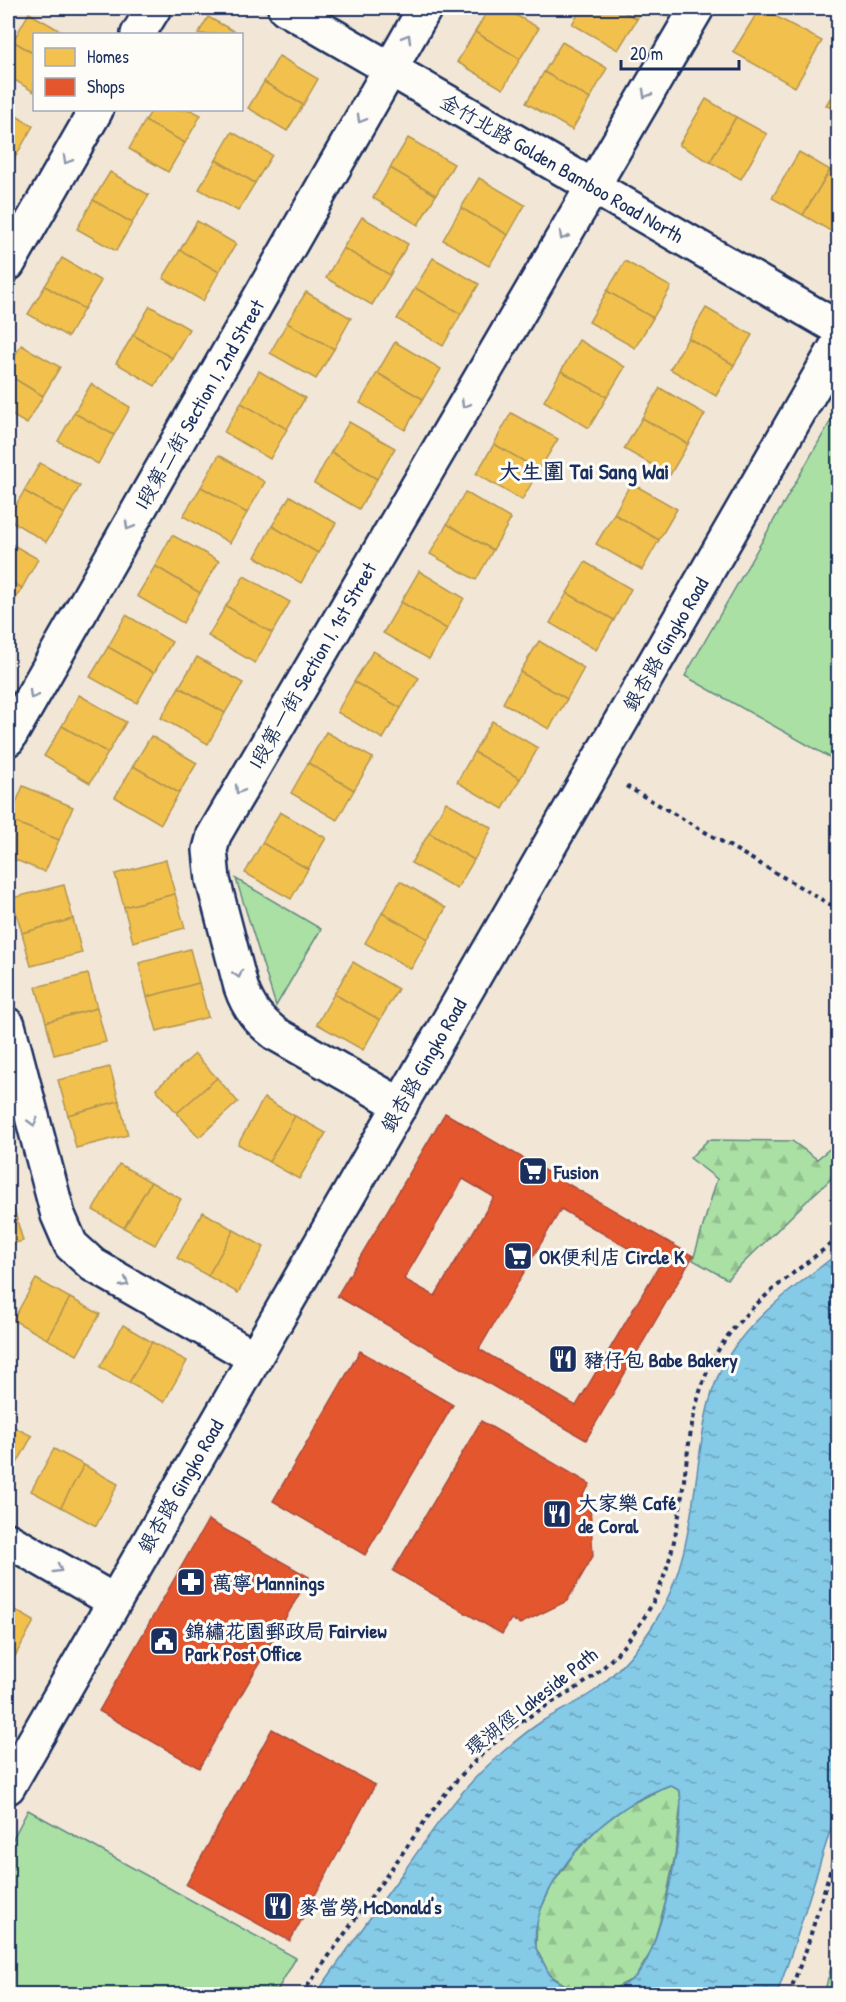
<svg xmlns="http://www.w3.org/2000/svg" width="846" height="2002" font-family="'Patrick Hand','LXGW WenKai TC',sans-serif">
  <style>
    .green { fill: #aae0a3; stroke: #628880; stroke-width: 1.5 }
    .forest { fill: url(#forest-firs); stroke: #628880; stroke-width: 1.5 }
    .water { fill: url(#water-ripples); stroke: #5b8cb0; stroke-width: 1.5; fill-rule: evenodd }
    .homes { fill: #f2c14e; stroke: #b29553; stroke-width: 1.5 }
    .shops { fill: #e4572e; stroke: #a84b3c; stroke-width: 1.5; fill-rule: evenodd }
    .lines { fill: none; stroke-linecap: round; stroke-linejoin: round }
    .street-casing { stroke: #1b2f5e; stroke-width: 38 }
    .path { stroke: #1b2f5e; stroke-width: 4; stroke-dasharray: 4.5 4.5; stroke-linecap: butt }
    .street { stroke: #fdfcf7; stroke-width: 33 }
    .oneway { stroke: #8c96aa }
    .labels { text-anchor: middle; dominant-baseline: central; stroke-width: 6; stroke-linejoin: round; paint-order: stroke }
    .street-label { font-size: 20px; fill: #1b2f5e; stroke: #fdfcf7 }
    .poi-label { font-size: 20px; font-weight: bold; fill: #1b2f5e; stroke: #fdfcf7; text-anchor: start }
    .quarter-label { font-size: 22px; font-weight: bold; fill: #1b2f5e; stroke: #fdfcf7 }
  </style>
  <defs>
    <pattern id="forest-firs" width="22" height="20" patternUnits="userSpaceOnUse" patternTransform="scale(1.5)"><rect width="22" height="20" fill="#aae0a3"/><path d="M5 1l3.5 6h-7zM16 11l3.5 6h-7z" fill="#92c08f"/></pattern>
    <pattern id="water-ripples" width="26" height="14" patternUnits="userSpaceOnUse" patternTransform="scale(1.5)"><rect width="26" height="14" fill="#85cae6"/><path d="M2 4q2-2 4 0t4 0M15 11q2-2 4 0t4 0" fill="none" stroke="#6ca4be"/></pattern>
  </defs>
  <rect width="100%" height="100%" fill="#f2e7d7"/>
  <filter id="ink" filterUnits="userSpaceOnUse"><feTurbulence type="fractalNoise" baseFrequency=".0167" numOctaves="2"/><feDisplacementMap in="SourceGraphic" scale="12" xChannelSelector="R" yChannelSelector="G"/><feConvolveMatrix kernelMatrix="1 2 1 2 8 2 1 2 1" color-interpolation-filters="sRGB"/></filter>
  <g filter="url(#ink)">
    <g class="green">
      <path d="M838,408v354l-153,-86z"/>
      <path d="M236,879l85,50 -45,77z"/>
      <path d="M28,1810l268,148 -21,36h-267v-146z"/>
      <path d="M838,1941v53h-14z"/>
    </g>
    <g class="forest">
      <path d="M708,1140l84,1 25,18 21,-17v31l-26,23 -85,83 -34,-19 24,-81 -27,-21z"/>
      <path d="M670,1785l10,6 1,11 -6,53 -10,49 -14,48 -16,26 -28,14h-31l-26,-17 -14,-27 1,-30 15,-33 21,-30 25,-27 29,-22z"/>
    </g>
    <path class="water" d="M838,1253v553l-44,140 -17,48h-461c29,-41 58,-82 88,-123 24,-34 48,-70 78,-100 19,-18 40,-37 62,-51 17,-10 37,-19 53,-31 22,-19 43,-42 58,-67 31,-50 36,-107 44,-163 5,-36 10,-72 30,-104 26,-42 71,-71 109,-102zM670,1785l10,6c4,33 -9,93 -18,126 -6,18 -13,49 -28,61 -24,20 -62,19 -83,-2 -3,-3 -5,-9 -7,-12 -3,-5 -7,-11 -8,-17 -3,-16 3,-33 9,-48 25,-53 71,-94 125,-114z"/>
    <g class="homes">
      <path d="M489,8h14l36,20 -19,31 -45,-27z"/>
      <path d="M582,8h35l20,11 -19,31 -46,-26z"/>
      <path d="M617,8h26l-6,11z"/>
      <path d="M760,8l62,33 -27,46 -62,-35z"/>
      <path d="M29,13l37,21h-32v20l-21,-13z"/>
      <path d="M208,17l31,17h-41z"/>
      <path d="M475,32l45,27 -17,30 -46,-27z"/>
      <path d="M13,41l21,13v38l-26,-16v-25z"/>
      <path d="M562,42l45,26 -17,31 -46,-27z"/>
      <path d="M279,56l39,23 -15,26 -39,-23z"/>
      <path d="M544,72l46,27 -18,31 -46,-27z"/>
      <path d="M264,82l39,23 -16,26 -39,-23z"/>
      <path d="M838,85v27l-12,-7z"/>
      <path d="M706,99l30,18 -26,45 -31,-17z"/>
      <path d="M152,110h39l10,5 -16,28 -40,-22z"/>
      <path d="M8,111l25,15 -16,28 -9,-5z"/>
      <path d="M736,117l31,17 -26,45 -31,-17z"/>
      <path d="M145,121l40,22 -17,29 -39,-23z"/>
      <path d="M232,132l40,23 -17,28 -39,-23z"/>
      <path d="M408,138l46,26 -18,31 -46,-27z"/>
      <path d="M8,149l9,5 -9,16z"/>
      <path d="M799,152l31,18 -27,45 -31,-17z"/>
      <path d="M216,160l39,23 -17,28 -39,-22z"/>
      <path d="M390,168l46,27 -18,30 -45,-27z"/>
      <path d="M830,170l8,5v50l-4,8 -31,-18z"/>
      <path d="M110,172l39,23 -17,28 -39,-23z"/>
      <path d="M479,178l46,27 -17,30 -47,-27z"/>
      <path d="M93,200l39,23 -16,28 -39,-22z"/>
      <path d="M461,208l47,27 -19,31 -46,-26z"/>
      <path d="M362,217l46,27 -18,31 -47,-27z"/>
      <path d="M197,221l39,23 -17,28 -39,-22z"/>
      <path d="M343,248l47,27 -18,30 -46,-27z"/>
      <path d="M180,250l39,22 -16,29 -40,-23z"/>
      <path d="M62,258l39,23 -17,28 -39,-23z"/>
      <path d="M433,258l46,26 -18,30 -46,-26z"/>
      <path d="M625,261l46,26 -18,31 -46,-27z"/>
      <path d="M45,286l39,23 -16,28 -40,-23z"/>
      <path d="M415,288l46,26 -18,32 -46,-27z"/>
      <path d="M607,291l46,27 -18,30 -46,-26z"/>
      <path d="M306,292l45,26 -17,31 -47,-26z"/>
      <path d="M150,306l39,23 -17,29 -39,-23z"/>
      <path d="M706,308l46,27 -18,30 -46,-27z"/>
      <path d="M287,323l47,26 -18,30 -46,-26z"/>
      <path d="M133,335l39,23 -17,28 -39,-23z"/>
      <path d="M688,338l46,27 -18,31 -46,-27z"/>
      <path d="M579,340l46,27 -18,30 -46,-26z"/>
      <path d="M395,342l46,27 -18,30 -46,-26z"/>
      <path d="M21,345l39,22 -17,29 -35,-21v-7z"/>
      <path d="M259,371l46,27 -18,31 -46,-26z"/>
      <path d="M561,371l46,26 -18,31 -45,-27z"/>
      <path d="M377,373l46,26 -18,31 -45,-27z"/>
      <path d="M8,375l35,21 -16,28 -19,-11z"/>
      <path d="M91,384l39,23 -16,28 -40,-22z"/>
      <path d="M660,388l45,26 -17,30 -46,-26z"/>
      <path d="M241,403l46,26 -17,30 -46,-27z"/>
      <path d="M74,413l40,22 -16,29 -40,-23z"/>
      <path d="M511,413l47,26 -19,31 -45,-26z"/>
      <path d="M642,418l46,26 -18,31 -46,-26z"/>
      <path d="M349,422l46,26 -18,31 -46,-27z"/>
      <path d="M494,444l45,26 -17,30 -46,-26z"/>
      <path d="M331,452l46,27 -18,30 -45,-26z"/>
      <path d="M219,455l46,27 -18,31 -46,-26z"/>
      <path d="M40,463l40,23 -16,28 -40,-23z"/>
      <path d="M631,483l46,26 -18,31 -45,-26z"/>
      <path d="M201,487l46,26 -17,30 -47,-27z"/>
      <path d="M24,491l40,23 -18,28 -38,-23z"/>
      <path d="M465,492l46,27 -18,31 -46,-26z"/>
      <path d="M290,496l46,27 -18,30 -46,-27z"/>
      <path d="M614,514l45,26 -17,30 -46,-26z"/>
      <path d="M447,524l46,26 -17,30 -46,-26z"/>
      <path d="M272,526l46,27 -17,30 -46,-26z"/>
      <path d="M172,535l47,26 -19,32 -45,-27z"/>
      <path d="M8,542l30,17 -16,29 -14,-8z"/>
      <path d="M585,562l46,27 -17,31 -47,-27z"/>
      <path d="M155,566l45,27 -17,30 -46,-27z"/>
      <path d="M419,571l45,27 -17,31 -46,-27z"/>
      <path d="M244,576l46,26 -18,31 -46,-27z"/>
      <path d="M8,580l14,8 -14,24z"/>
      <path d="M567,593l47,27 -18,30 -46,-27z"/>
      <path d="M401,602l46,27 -18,30 -46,-26z"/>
      <path d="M226,606l46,27 -17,30 -47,-27z"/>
      <path d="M126,615l46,27 -18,31 -46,-26z"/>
      <path d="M539,641l45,27 -17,31 -47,-27z"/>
      <path d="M108,647l46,26 -17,30 -47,-26z"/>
      <path d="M373,651l46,27 -18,30 -47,-26z"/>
      <path d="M197,657l46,26 -18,30 -46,-26z"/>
      <path d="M520,672l47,27 -18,30 -46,-26z"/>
      <path d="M354,682l47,26 -18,31 -46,-27z"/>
      <path d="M179,687l46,26 -17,31 -47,-26z"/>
      <path d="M79,695l47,27 -18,31 -46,-27z"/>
      <path d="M492,721l46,27 -18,31 -46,-27z"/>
      <path d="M62,726l46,27 -18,30 -46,-27z"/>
      <path d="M326,732l47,26 -19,32 -46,-27z"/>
      <path d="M151,736l46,27 -18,30 -46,-27z"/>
      <path d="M474,752l46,27 -17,30 -46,-27z"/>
      <path d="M308,763l46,27 -17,30 -46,-27z"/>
      <path d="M133,766l46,27 -18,31 -46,-27z"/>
      <path d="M23,786l50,21 -14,33 -50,-20z"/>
      <path d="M446,802l46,26 -18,32 -45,-27z"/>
      <path d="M280,812l46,26 -18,31 -46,-26z"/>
      <path d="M9,820l50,20 -14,32 -37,-15v-33z"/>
      <path d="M429,833l45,27 -17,29 -46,-26z"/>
      <path d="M262,843l46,26 -17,30 -46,-26z"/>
      <path d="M166,860l9,34 -51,13 -9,-33z"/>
      <path d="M400,881l46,27 -18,31 -46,-26z"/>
      <path d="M64,885l9,34 -51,14 -10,-35z"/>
      <path d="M175,894l10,34 -52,14 -9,-35z"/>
      <path d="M382,913l46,26 -17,30 -46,-26z"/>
      <path d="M73,919l9,34 -51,13 -9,-33z"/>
      <path d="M190,949l9,34 -52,14 -8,-34z"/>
      <path d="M353,962l45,27 -18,31 -46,-26z"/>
      <path d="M88,974l9,34 -51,14 -10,-35z"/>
      <path d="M199,983l9,34 -51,14 -10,-34z"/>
      <path d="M334,994l46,26 -17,30 -46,-26z"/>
      <path d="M97,1008l9,34 -52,13 -8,-33z"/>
      <path d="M195,1054l22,24 -40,35 -21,-24z"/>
      <path d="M110,1067l9,34 -51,14 -10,-35z"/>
      <path d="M217,1078l21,24 -39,35 -22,-24z"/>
      <path d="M264,1098l31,18 -26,46 -31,-18z"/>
      <path d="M119,1101l9,34 -52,13 -8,-33z"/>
      <path d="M295,1116l31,17 -27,46 -30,-17z"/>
      <path d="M119,1164l32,18 -27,46 -31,-18z"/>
      <path d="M151,1182l30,17 -26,46 -31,-17z"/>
      <path d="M14,1209l9,32 -15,4v-35z"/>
      <path d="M203,1212l31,18 -26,46 -31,-18z"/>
      <path d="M234,1230l30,17 -26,46 -30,-17z"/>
      <path d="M36,1279l34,19 -23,41 -34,-19z"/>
      <path d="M70,1298l30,16 -23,41 -30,-16z"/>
      <path d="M123,1325l29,17 -23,41 -29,-16z"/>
      <path d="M152,1342l35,19 -23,41 -35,-19z"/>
      <path d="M8,1424l24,12 -23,42 -1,-1z"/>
      <path d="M54,1449l30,16 -23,42 -30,-16z"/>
      <path d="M84,1465l34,19 -22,42 -35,-19z"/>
      <path d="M8,1606l26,15 -22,41 -4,-2z"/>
    </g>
    <g class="shops">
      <path d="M445,1113l248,143 -107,184 -249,-144zM463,1179l31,18 -59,99 -31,-17zM561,1209l98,57 -83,140 -97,-57z"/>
      <path d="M360,1351l93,54 -88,150 -92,-54z"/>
      <path d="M481,1421l109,63 -9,15 9,6 3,51 -26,45 -47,23 -9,-5 -9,15 -109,-63z"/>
      <path d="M208,1520l101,57 -110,191 -100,-57z"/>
      <path d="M272,1729l103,56 -85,156 -104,-56z"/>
    </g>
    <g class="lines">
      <g class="street-casing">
        <g id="street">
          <path d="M285,8l553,320"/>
          <path d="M138,34l16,-26"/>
          <path d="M8,264l88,-154"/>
          <path d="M8,739l417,-731"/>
          <path d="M8,1025l50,190 13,30 22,20 162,93"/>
          <path d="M401,1105l-125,-71c-17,-13 -28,-26 -35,-47l-28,-107 -3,-30 4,-15 483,-827"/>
          <path d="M8,1540l106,61"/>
          <path d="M8,1787l830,-1443"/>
        </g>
      </g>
      <g class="path">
        <path d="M626,786l212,123"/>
        <path d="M302,1994c31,-44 63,-89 95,-133 24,-34 47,-70 77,-99 19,-19 41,-37 64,-51 16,-10 34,-19 49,-30 23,-17 43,-41 58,-65 31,-49 35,-110 43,-166 5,-35 12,-71 31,-101 28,-46 78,-77 119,-111"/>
        <path d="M789,1994l17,-44 32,-105"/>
      </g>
      <use href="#street" class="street"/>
    </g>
    <defs><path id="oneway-chevron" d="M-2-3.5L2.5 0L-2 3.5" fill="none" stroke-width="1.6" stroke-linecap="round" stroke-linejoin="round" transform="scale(1.5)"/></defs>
    <g class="oneway">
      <use href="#oneway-chevron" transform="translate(407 38) rotate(-60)"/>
      <use href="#oneway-chevron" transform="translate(646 94) rotate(120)"/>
      <use href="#oneway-chevron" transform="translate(361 119) rotate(120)"/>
      <use href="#oneway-chevron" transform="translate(67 160) rotate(120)"/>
      <use href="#oneway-chevron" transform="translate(563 236) rotate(120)"/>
      <use href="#oneway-chevron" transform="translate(465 404) rotate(120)"/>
      <use href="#oneway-chevron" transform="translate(129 526) rotate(120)"/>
      <use href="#oneway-chevron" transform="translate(33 695) rotate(120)"/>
      <use href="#oneway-chevron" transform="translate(239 790) rotate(120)"/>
      <use href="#oneway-chevron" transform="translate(238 974) rotate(75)"/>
      <use href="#oneway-chevron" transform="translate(33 1122) rotate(75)"/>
      <use href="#oneway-chevron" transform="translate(125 1283) rotate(30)"/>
      <use href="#oneway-chevron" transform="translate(58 1569) rotate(30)"/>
    </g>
  </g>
  <defs>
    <g id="supermarket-square" transform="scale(1.5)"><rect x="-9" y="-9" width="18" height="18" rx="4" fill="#1b2f5e" stroke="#fdfcf7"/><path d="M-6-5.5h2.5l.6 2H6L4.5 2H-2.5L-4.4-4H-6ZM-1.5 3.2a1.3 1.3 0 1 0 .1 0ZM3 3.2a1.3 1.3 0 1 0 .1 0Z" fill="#fff"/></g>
    <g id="restaurant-square" transform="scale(1.5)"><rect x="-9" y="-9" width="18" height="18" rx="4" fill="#1b2f5e" stroke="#fdfcf7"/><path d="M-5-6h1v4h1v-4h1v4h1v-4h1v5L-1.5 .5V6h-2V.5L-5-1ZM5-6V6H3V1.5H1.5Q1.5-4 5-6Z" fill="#fff"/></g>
    <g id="pharmacy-square" transform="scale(1.5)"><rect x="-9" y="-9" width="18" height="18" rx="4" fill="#1b2f5e" stroke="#fdfcf7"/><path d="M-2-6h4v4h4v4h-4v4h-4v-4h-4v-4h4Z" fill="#fff"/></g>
    <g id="civic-square" transform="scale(1.5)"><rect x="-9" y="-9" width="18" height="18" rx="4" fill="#1b2f5e" stroke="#fdfcf7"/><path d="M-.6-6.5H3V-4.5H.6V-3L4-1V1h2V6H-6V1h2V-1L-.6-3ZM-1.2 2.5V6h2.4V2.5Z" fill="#fff"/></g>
  </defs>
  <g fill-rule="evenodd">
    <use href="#supermarket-square" x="533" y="1171"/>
    <use href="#supermarket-square" x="518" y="1256"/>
    <use href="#restaurant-square" x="563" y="1359"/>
    <use href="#restaurant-square" x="557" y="1514"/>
    <use href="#pharmacy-square" x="191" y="1582"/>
    <use href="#civic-square" x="164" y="1641"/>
    <use href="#restaurant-square" x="278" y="1906"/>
  </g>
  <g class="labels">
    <g class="street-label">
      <text transform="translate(562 168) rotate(30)">金竹北路 Golden Bamboo Road North</text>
      <text transform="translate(199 404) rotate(-60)">I段第二街 Section I, 2nd Street</text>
      <text transform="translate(665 644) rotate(-60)">銀杏路 Gingko Road</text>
      <text transform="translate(312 665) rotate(-60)">I段第一街 Section I, 1st Street</text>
      <text transform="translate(423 1065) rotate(-60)">銀杏路 Gingko Road</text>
      <text transform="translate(180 1486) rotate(-60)">銀杏路 Gingko Road</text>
      <text transform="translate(531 1701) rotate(-38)">環湖徑 Lakeside Path</text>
    </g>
    <g class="poi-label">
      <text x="554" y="1171">Fusion</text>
      <text x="539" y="1256">OK便利店 Circle K</text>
      <text x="584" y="1359">豬仔包 Babe Bakery</text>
      <text x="578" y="1502">大家樂 Café<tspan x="578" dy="23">de Coral</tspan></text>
      <text x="212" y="1582">萬寧 Mannings</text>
      <text x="185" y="1630">錦繡花園郵政局 Fairview<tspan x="185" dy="23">Park Post Office</tspan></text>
      <text x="299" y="1906">麥當勞 McDonald's</text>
    </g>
    <g class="quarter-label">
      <text x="584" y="471">大生圍 Tai Sang Wai</text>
    </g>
  </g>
  <rect width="846" height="2002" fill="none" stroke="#fdfcf7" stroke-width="30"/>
  <rect x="15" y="15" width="816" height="1972" fill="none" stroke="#1b2f5e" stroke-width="2" filter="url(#ink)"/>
  <rect x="33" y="33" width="210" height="78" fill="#fdfcf7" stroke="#a3aaba" stroke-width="1.5"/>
  <rect x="45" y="48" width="30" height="18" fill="#f2c14e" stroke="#a3aaba" stroke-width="1.5"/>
  <text x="87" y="63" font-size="18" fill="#1b2f5e">Homes</text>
  <rect x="45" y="78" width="30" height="18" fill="#e4572e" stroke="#a3aaba" stroke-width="1.5"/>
  <text x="87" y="93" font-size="18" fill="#1b2f5e">Shops</text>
  <path d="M621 60v9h118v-9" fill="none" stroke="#1b2f5e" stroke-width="3"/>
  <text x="630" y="60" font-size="18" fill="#1b2f5e" stroke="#fdfcf7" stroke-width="4.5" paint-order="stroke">20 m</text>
</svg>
